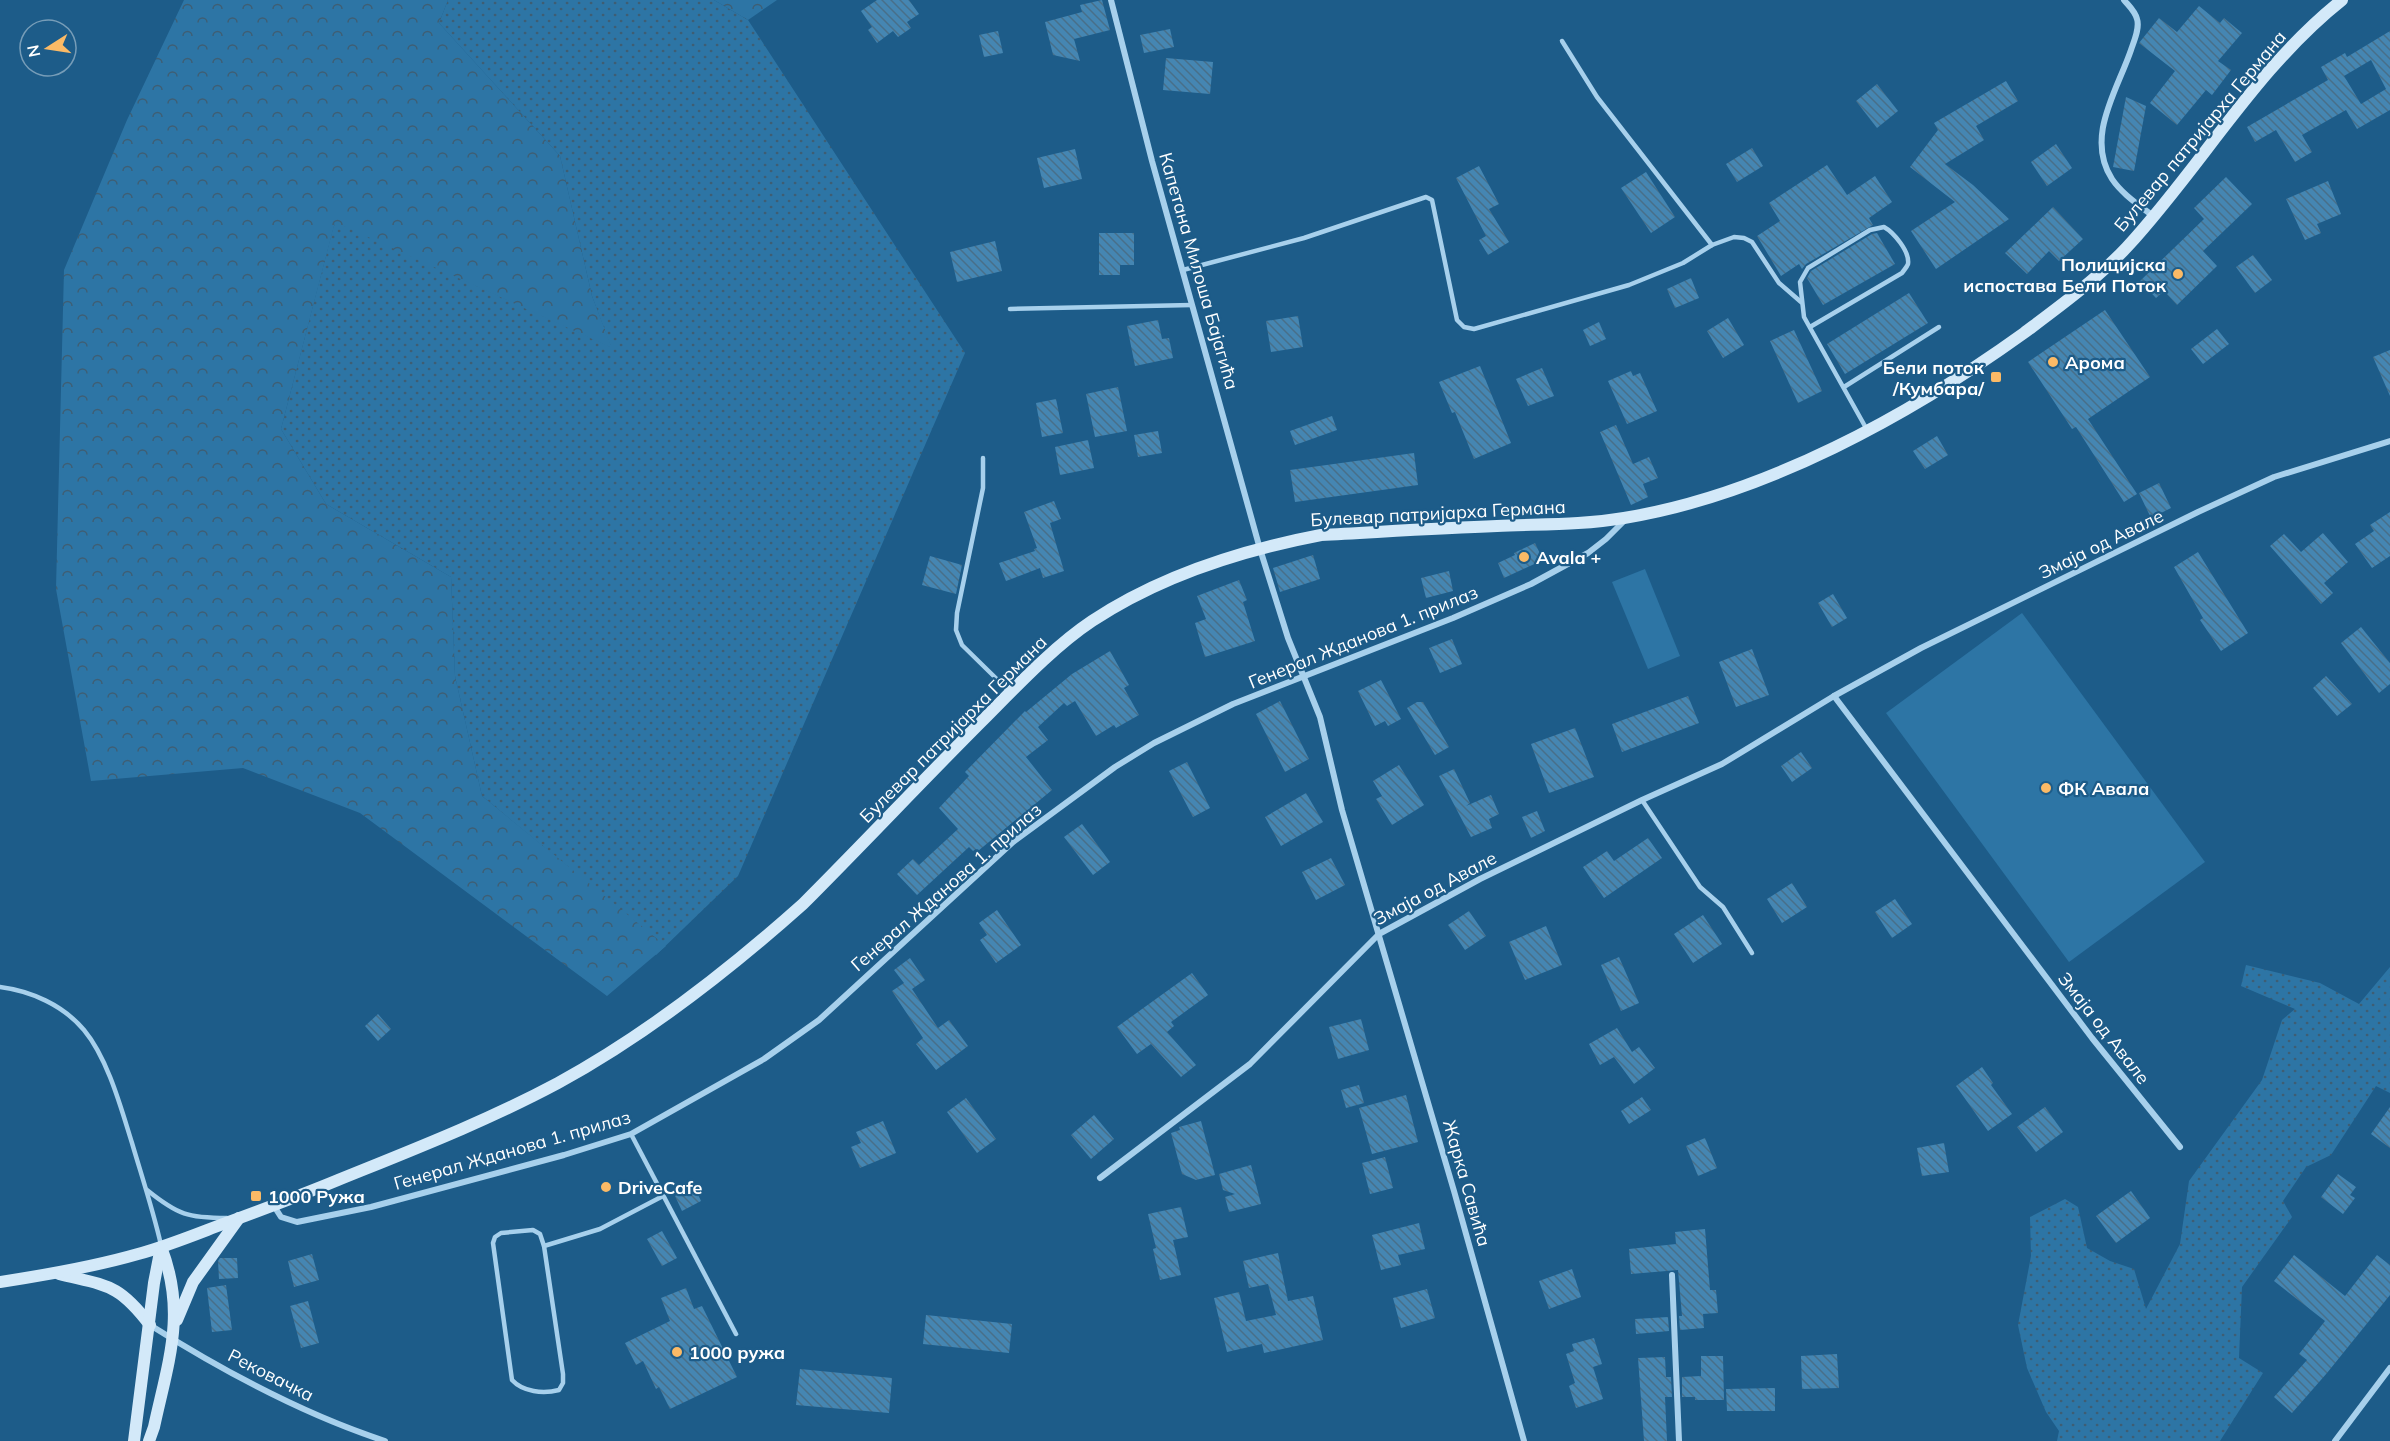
<svg xmlns="http://www.w3.org/2000/svg" width="2390" height="1441" font-family="Mulish,sans-serif">
  <style>
    .grass { fill: url(#grass-dots) }
    .forest { fill: url(#forest-crowns) }
    .pitch { fill: #2d75a5 }
    .building { fill: url(#building-back-hatch); fill-rule: evenodd }
    .lines { fill: none; stroke-linecap: round; stroke-linejoin: round }
    .lane { stroke: #a7d0ec; stroke-width: 4.5 }
    .street { stroke: #a7d0ec; stroke-width: 6 }
    .secondary { stroke: #d3e9f9; stroke-width: 12 }
    .poi-dot { fill: #fbba66; stroke: #1d5c89; stroke-width: 2 }
    .labels { text-anchor: middle; dominant-baseline: central; stroke-width: 4.5; stroke-linejoin: round; paint-order: stroke }
    .street-label { font-size: 18px; fill: #fff; stroke: #1d5c89 }
    .poi-label { font-size: 18px; font-weight: bold; fill: #fff; stroke: #1d5c89; text-anchor: start }
  </style>
  <defs>
    <pattern id="grass-dots" width="8" height="8" patternUnits="userSpaceOnUse" patternTransform="scale(1.5)"><rect width="8" height="8" fill="#2d75a5"/><path d="M2 2h.1M6 6h.1" fill="none" stroke="#3e5e74" stroke-width="1.8" stroke-linecap="round"/></pattern>
    <pattern id="forest-crowns" width="20" height="18" patternUnits="userSpaceOnUse" patternTransform="scale(1.5)"><rect width="20" height="18" fill="#2d75a5"/><path d="M2 6a3 3 0 1 1 6 0M12 15a3 3 0 1 1 6 0" fill="none" stroke="#3e5e74"/></pattern>
    <pattern id="building-back-hatch" width="6" height="6" patternUnits="userSpaceOnUse" patternTransform="scale(1.5)"><rect width="6" height="6" fill="#4586b2"/><path d="M-1 5l2 2M0 0l6 6M5-1l2 2" fill="none" stroke="#486f89"/></pattern>
  </defs>
  <rect width="100%" height="100%" fill="#1d5c89"/>
  <g class="grass">
    <path d="M448,0h266l34,20 217,333 -227,523 -82,79 -89,-89 -85,-70 -27,-120 -4,-99 -125,-73 -45,-75 54,-208 276,126 -19,-51 -32,-140 -121,-133z"/>
    <path d="M2246,965l74,18 39,21 31,-37v126l-14,-7 -45,69 -25,12 -23,34 9,16 -50,70 -3,71 24,15 -43,68h-163l2,-10 -13,-19 -19,-44 -9,-43 13,-69 -1,-39 35,-18 13,8 9,41 23,13 24,8 12,40 34,-65 9,-63 73,-101 20,-60 13,-11 -54,-23z"/>
  </g>
  <g class="forest">
    <path d="M184,0h264l-9,23 121,133 32,140 20,52 -277,-126 -54,207 45,75 125,73 4,99 27,120 184,150 -59,50 -247,-183 -117,-45 -152,13 -35,-192 8,-319 63,-150z"/>
    <path d="M714,0h63l-29,20z"/>
  </g>
  <g class="pitch">
    <path d="M1645,569l35,87 -32,13 -36,-87z"/>
    <path d="M2022,613l183,249 -136,100 -183,-249z"/>
  </g>
  <g class="building">
    <path d="M877,0h32l10,14 -12,8 4,6 -13,9 -5,-6 -16,12 -9,-13 4,-3 -11,-16z"/>
    <path d="M1102,0l8,30 -36,9 6,22 -27,-6 -8,-33 37,-10 -2,-7z"/>
    <path d="M2199,6l21,17 4,-5 18,15 -24,28 13,9 -19,25 -6,-5 -29,35 -27,-22 25,-32 -36,-28 20,-25 18,14z"/>
    <path d="M1170,29l4,18 -30,6 -4,-18z"/>
    <path d="M998,31l5,22 -19,4 -5,-22z"/>
    <path d="M2390,31v79l-33,19 -11,-19 -44,25 10,17 -17,10 -19,-32 -21,12 -8,-15 81,-47 -7,-13 24,-14 2,4zM2371,60l15,29 -25,15 -17,-28z"/>
    <path d="M1166,58l47,4 -3,32 -47,-4z"/>
    <path d="M2006,81l12,20 -42,25 8,14 -39,24 28,21 36,34 -73,50 -25,-38 44,-29 -45,-35 28,-37 -4,-7z"/>
    <path d="M1877,84l21,27 -21,17 -21,-27z"/>
    <path d="M2126,97l20,9 -12,65 -21,-4z"/>
    <path d="M2056,144l16,24 -25,18 -16,-24z"/>
    <path d="M1752,148l11,18 -26,16 -11,-18z"/>
    <path d="M1075,149l7,30 -38,9 -7,-30z"/>
    <path d="M1827,165l20,30 28,-19 17,26 -23,16 4,7 -67,39 -4,5 -3,-5 -18,12 -24,-40 23,-15 -11,-18z"/>
    <path d="M1479,166l20,38 -10,5 20,33 -21,13 -9,-15 7,-4 -30,-58z"/>
    <path d="M1646,172l29,45 -24,16 -30,-45z"/>
    <path d="M2226,177l26,27 -49,47 14,15 -40,39 -13,-14 -8,7 -16,-17 64,-62 -10,-11z"/>
    <path d="M2328,181l13,33 -24,10 4,9 -16,7 -19,-41z"/>
    <path d="M2053,207l30,32 -24,22 -10,-10 -22,23 -22,-21z"/>
    <path d="M1099,233h35v32h-14v10h-21z"/>
    <path d="M1877,233l18,31 -72,41 -16,-27 4,-7 61,-37z"/>
    <path d="M995,241l7,30 -45,11 -7,-30z"/>
    <path d="M2253,255l19,25 -17,13 -19,-26z"/>
    <path d="M1691,278l8,20 -24,10 -8,-19z"/>
    <path d="M1909,293l19,30 -83,51 -18,-30z"/>
    <path d="M2105,310l45,67 -62,42 49,75 -13,8 -48,-75 -4,2 -44,-67z"/>
    <path d="M1298,316l5,31 -32,5 -5,-31z"/>
    <path d="M1728,318l16,27 -21,13 -16,-27z"/>
    <path d="M1158,320l4,19 7,-1 4,20 -38,8 -8,-40z"/>
    <path d="M1599,322l7,17 -16,7 -7,-16z"/>
    <path d="M2217,329l12,15 -26,20 -12,-15z"/>
    <path d="M1794,330l28,61 -24,12 -28,-62z"/>
    <path d="M2390,350v46l-17,-39z"/>
    <path d="M1480,366l31,77 -37,16 -19,-47 -3,1 -13,-31z"/>
    <path d="M1542,368l12,28 -26,10 -12,-27z"/>
    <path d="M1631,371l2,5 7,-3 17,38 -30,13 -19,-43z"/>
    <path d="M1118,387l9,44 -32,6 -9,-43z"/>
    <path d="M1056,399l7,34 -21,4 -6,-34z"/>
    <path d="M1332,416l5,14 -42,15 -5,-14z"/>
    <path d="M1616,425l17,39 16,-7 9,21 -15,6 5,13 -17,8 -31,-73z"/>
    <path d="M1158,431l4,22 -24,4 -4,-22z"/>
    <path d="M1937,436l11,19 -23,14 -12,-18z"/>
    <path d="M1088,440l6,28 -34,7 -5,-28z"/>
    <path d="M1414,453l4,32 -123,17 -5,-32z"/>
    <path d="M2159,483l12,25 -20,10 -12,-25z"/>
    <path d="M1054,501l7,18 -11,4 14,48 -21,7 -3,-10 -34,13 -7,-18 36,-12 -1,-2 3,-1 -13,-36z"/>
    <path d="M2390,512v44l-18,12 -17,-24 19,-13 -4,-6z"/>
    <path d="M2323,533l25,29 -24,21 9,10 -12,11 -51,-58 14,-12 17,18z"/>
    <path d="M1535,543l8,17 -39,18 -6,-15 17,-8 -1,-2z"/>
    <path d="M2198,552l50,81 -27,18 -21,-31 3,-2 -29,-51z"/>
    <path d="M1313,555l7,24 -40,13 -7,-24z"/>
    <path d="M930,556l32,9 -6,29 -34,-9z"/>
    <path d="M1449,571l4,20 -27,7 -5,-20z"/>
    <path d="M1239,580l8,20 -4,2 12,39 -50,16 -10,-34 11,-4 -9,-23z"/>
    <path d="M1833,594l14,24 -15,9 -14,-24z"/>
    <path d="M2361,627l29,36v21l-11,9 -38,-50z"/>
    <path d="M1452,639l10,25 -22,9 -11,-25z"/>
    <path d="M1752,649l17,46 -33,12 -17,-45z"/>
    <path d="M1110,651l19,34 -5,3 15,27 -23,13 -2,-3 -18,11 -21,-35 -8,5 -3,-3 -26,24 10,13 -22,17 26,33 -74,61 -2,-2 -3,2 -4,-4 -52,48 -20,-21 16,-15 6,6 39,-36 -19,-21 30,-32 -4,-4 60,-61 1,1 46,-38z"/>
    <path d="M2326,676l26,28 -15,12 -24,-28z"/>
    <path d="M1381,680l20,39 -13,7 -3,-5 -10,5 -17,-35z"/>
    <path d="M1688,696l11,27 -77,29 -10,-28z"/>
    <path d="M1280,701l29,58 -24,13 -29,-58z"/>
    <path d="M1417,702h6l26,45 -14,8 -28,-47z"/>
    <path d="M1575,728l19,49 -45,16 -18,-49z"/>
    <path d="M1801,752l11,16 -20,14 -11,-16z"/>
    <path d="M1187,762l23,46 -17,9 -24,-46z"/>
    <path d="M1399,765l25,40 -32,20 -16,-26 6,-3 -9,-15z"/>
    <path d="M1454,769l16,34 -4,3 25,-11 8,19 -10,5 3,9 -21,9 -32,-61z"/>
    <path d="M1306,793l17,29 -42,24 -16,-29z"/>
    <path d="M1537,811l8,20 -14,7 -9,-21z"/>
    <path d="M1082,824l28,38 -17,13 -29,-38z"/>
    <path d="M1648,838l14,20 -58,40 -21,-31 24,-16 7,10z"/>
    <path d="M1331,858l14,27 -29,15 -14,-28z"/>
    <path d="M1792,883l15,24 -25,16 -15,-24z"/>
    <path d="M1895,899l17,25 -20,14 -17,-26z"/>
    <path d="M997,910l24,35 -25,18 -16,-23 7,-5 -8,-12z"/>
    <path d="M1469,911l17,25 -21,14 -17,-25z"/>
    <path d="M1703,915l19,29 -29,19 -19,-29z"/>
    <path d="M1546,926l16,39 -37,15 -16,-38z"/>
    <path d="M1619,957l20,46 -18,8 -20,-46z"/>
    <path d="M910,958l15,22 -13,9 26,39 11,-8 19,26 -32,24 -20,-26 7,-6 -31,-47 12,-8 -10,-13z"/>
    <path d="M1192,973l16,22 -37,27 3,4 -7,6 29,33 -15,12 -30,-33 -14,10 -20,-27z"/>
    <path d="M378,1014l13,15 -13,12 -13,-15z"/>
    <path d="M1361,1019l8,31 -31,9 -9,-32z"/>
    <path d="M1617,1028l15,24 7,-5 16,21 -21,16 -20,-27 -14,8 -11,-21z"/>
    <path d="M1982,1067l11,16 -2,2 21,29 -24,17 -32,-45z"/>
    <path d="M1359,1085l5,18 -18,5 -5,-18z"/>
    <path d="M1406,1095l12,47 -46,12 -13,-46z"/>
    <path d="M1642,1097l9,13 -22,14 -8,-13z"/>
    <path d="M966,1098l30,41 -19,14 -30,-41z"/>
    <path d="M2045,1107l18,25 -27,20 -19,-25z"/>
    <path d="M2390,1107v41l-19,-14z"/>
    <path d="M1094,1115l20,24 -23,20 -20,-24z"/>
    <path d="M883,1121l13,32 -36,15 -9,-21 10,-4 -5,-11z"/>
    <path d="M1201,1121l14,54 -19,5 -14,-6 -11,-41 9,-3 -1,-3z"/>
    <path d="M1705,1138l12,30 -19,8 -12,-30z"/>
    <path d="M1944,1143l5,29 -27,4 -5,-28z"/>
    <path d="M1385,1157l8,31 -23,6 -8,-31z"/>
    <path d="M1251,1165l10,39 -32,8 -4,-15 10,-3 -12,-4 -4,-16z"/>
    <path d="M2338,1174l18,13 -6,8 5,3 -12,16 -22,-17z"/>
    <path d="M694,1186l7,15 -19,10 -7,-15z"/>
    <path d="M2131,1191l19,27 -34,25 -20,-27z"/>
    <path d="M1181,1207l7,30 -15,3 8,35 -21,5 -7,-31 3,-1 -8,-34z"/>
    <path d="M1419,1223l6,26 -27,6 3,10 -20,5 -9,-35z"/>
    <path d="M1705,1229l5,61h6l2,23 -16,1h1l1,14 -24,2 -1,-14h3l-4,-46 -47,4 -2,-25 47,-5 -1,-12z"/>
    <path d="M662,1231l15,27 -15,8 -15,-27z"/>
    <path d="M1278,1253l10,48 25,-5 10,44 -59,13 -2,-9 -35,8 -13,-54 25,-6 7,29 30,-6 -8,-31 -19,4 -6,-27z"/>
    <path d="M312,1254l7,26 -25,7 -6,-26z"/>
    <path d="M2294,1255l51,41 32,-41 13,10v30l-63,78 -35,40 -18,-16 33,-37 -8,-6 26,-33 -51,-40z"/>
    <path d="M220,1258h17l1,20 -19,1 -1,-18z"/>
    <path d="M1572,1269l9,28 -32,12 -10,-28z"/>
    <path d="M226,1285l6,45 -20,2 -5,-44z"/>
    <path d="M686,1288l8,21 8,-3 35,71 -67,32 -11,-22 -3,2 -13,-28 -7,4 -11,-22 45,-22 -9,-23z"/>
    <path d="M1427,1289l8,29 -34,10 -8,-30z"/>
    <path d="M308,1301l11,42 -18,5 -11,-42z"/>
    <path d="M926,1315l86,9 -3,29 -86,-9z"/>
    <path d="M1668,1317l1,14 -33,3 -1,-15z"/>
    <path d="M1594,1338l8,26 -9,3 10,32 -27,9 -7,-22 6,-3 -9,-29 8,-3 -2,-7z"/>
    <path d="M1837,1354l2,34 -37,1 -1,-33z"/>
    <path d="M1701,1356h22l1,44h-29v-3h-13v-20l19,-1z"/>
    <path d="M1665,1357l1,20h5l1,20h-7l2,44h-23l-6,-83z"/>
    <path d="M800,1369l92,9 -3,35 -93,-8z"/>
    <path d="M1775,1388v23h-48l-1,-22z"/>
  </g>
  <g class="lines">
    <g class="lane">
      <path d="M1562,41l35,56 115,148"/>
      <path d="M1183,270l121,-32 122,-41 6,3 25,120 7,7 10,2 155,-44 54,-22 29,-18 22,-8 10,1 8,4 27,41 22,19"/>
      <path d="M1010,309l182,-4"/>
      <path d="M1810,327l92,-54c2,-3 5,-6 6,-9 2,-13 -15,-32 -24,-37l-14,3 -62,38 -8,14 4,35 62,111"/>
      <path d="M1844,387l95,-60"/>
      <path d="M983,458v30l-26,125 -1,17 6,15 48,47"/>
      <path d="M1642,800l58,87 23,20 29,46"/>
      <path d="M0,987c31,4 63,18 84,43 24,29 37,78 48,113 10,34 21,67 29,102"/>
      <path d="M631,1134l105,200"/>
      <path d="M147,1190c31,25 41,28 80,28"/>
      <path d="M533,1230l7,4 4,12 19,128v9l-4,7c-16,4 -36,2 -47,-10l-19,-137 2,-6 6,-4z"/>
      <path d="M544,1246l56,-17 63,-33"/>
    </g>
    <g class="street">
      <path d="M1111,0l41,161 108,388 28,89 32,79 22,93 112,381 70,250"/>
      <path d="M2124,0c5,6 11,11 13,19 3,9 -3,22 -6,31 -14,41 -46,87 -19,129 10,15 27,26 41,37"/>
      <path d="M1834,696l258,342 88,109"/>
      <path d="M1100,1178l150,-114 129,-130 101,-55 162,-79 80,-36 112,-68 87,-48 277,-136 76,-35 116,-36"/>
      <path d="M274,1206l7,11 16,5 74,-15 193,-52 67,-21 133,-75 55,-39 194,-178 102,-75 39,-24 79,-39 220,-86 78,-34 57,-31 18,-14 19,-19"/>
      <path d="M1672,1275l7,166"/>
      <path d="M150,1325c73,46 152,89 235,116"/>
      <path d="M2335,1441l55,-73"/>
    </g>
    <g class="secondary">
      <path d="M59,1274c48,12 59,9 91,51"/>
      <path d="M0,1282c46,-7 93,-15 138,-28 26,-7 51,-17 77,-27 41,-15 82,-30 123,-47 74,-30 149,-59 220,-97 88,-48 170,-112 245,-179 60,-60 118,-122 178,-182 34,-34 72,-75 111,-101 68,-45 150,-71 229,-86 58,-3 117,-7 176,-9 43,-2 85,-1 127,-8 141,-23 286,-103 400,-185 36,-27 72,-53 103,-86 74,-80 129,-179 215,-247"/>
      <path d="M177,1320l16,-38 46,-64"/>
      <path d="M134,1441l20,-158 7,-36"/>
      <path d="M149,1441l5,-14c14,-65 33,-114 7,-180"/>
    </g>
  </g>
  <g class="poi-dot">
    <circle cx="2178" cy="274" r="6"/>
    <circle cx="2053" cy="362" r="6"/>
    <rect x="1990" y="371" width="12" height="12" rx="3"/>
    <circle cx="1524" cy="557" r="6"/>
    <circle cx="2046" cy="788" r="6"/>
    <circle cx="606" cy="1187" r="6"/>
    <rect x="250" y="1190" width="12" height="12" rx="3"/>
    <circle cx="677" cy="1352" r="6"/>
  </g>
  <g class="labels">
    <g class="street-label">
      <text transform="translate(2200 131) rotate(-50)">Булевар патријарха Германа</text>
      <text transform="translate(1199 271) rotate(74)">Капетана Милоша Бајагића</text>
      <text transform="translate(1438 513) rotate(-3)">Булевар патријарха Германа</text>
      <text transform="translate(2101 544) rotate(-26)">Змаја од Авале</text>
      <text transform="translate(1363 637) rotate(-22)">Генерал Жданова 1. прилаз</text>
      <text transform="translate(953 729) rotate(-45)">Булевар патријарха Германа</text>
      <text transform="translate(946 887) rotate(-41)">Генерал Жданова 1. прилаз</text>
      <text transform="translate(1435 888) rotate(-28)">Змаја од Авале</text>
      <text transform="translate(2104 1028) rotate(52)">Змаја од Авале</text>
      <text transform="translate(512 1150) rotate(-16)">Генерал Жданова 1. прилаз</text>
      <text transform="translate(1467 1183) rotate(74)">Жарка Савића</text>
      <text transform="translate(271 1375) rotate(27)">Рековачка</text>
    </g>
    <g class="poi-label">
      <text x="2166" y="264" text-anchor="end">Полицијска<tspan x="2166" dy="21">испостава Бели Поток</tspan></text>
      <text x="2065" y="362">Арома</text>
      <text x="1984" y="367" text-anchor="end">Бели поток<tspan x="1984" dy="21">/Кумбара/</tspan></text>
      <text x="1536" y="557">Avala +</text>
      <text x="2058" y="788">ФК Авала</text>
      <text x="618" y="1187">DriveCafe</text>
      <text x="268" y="1196">1000 Ружа</text>
      <text x="689" y="1352">1000 ружа</text>
    </g>
  </g>
  <g transform="translate(48 48) rotate(258)"><circle r="28" fill="#1d5c89" stroke="#779db8" stroke-width="1.5"/>
  <path d="M0-4.5L10 22L0 15L-10 22Z" fill="#fbba66"/>
  <text y="-9" font-size="16" font-weight="bold" text-anchor="middle" fill="#ffffff">N</text>
  </g>
</svg>
